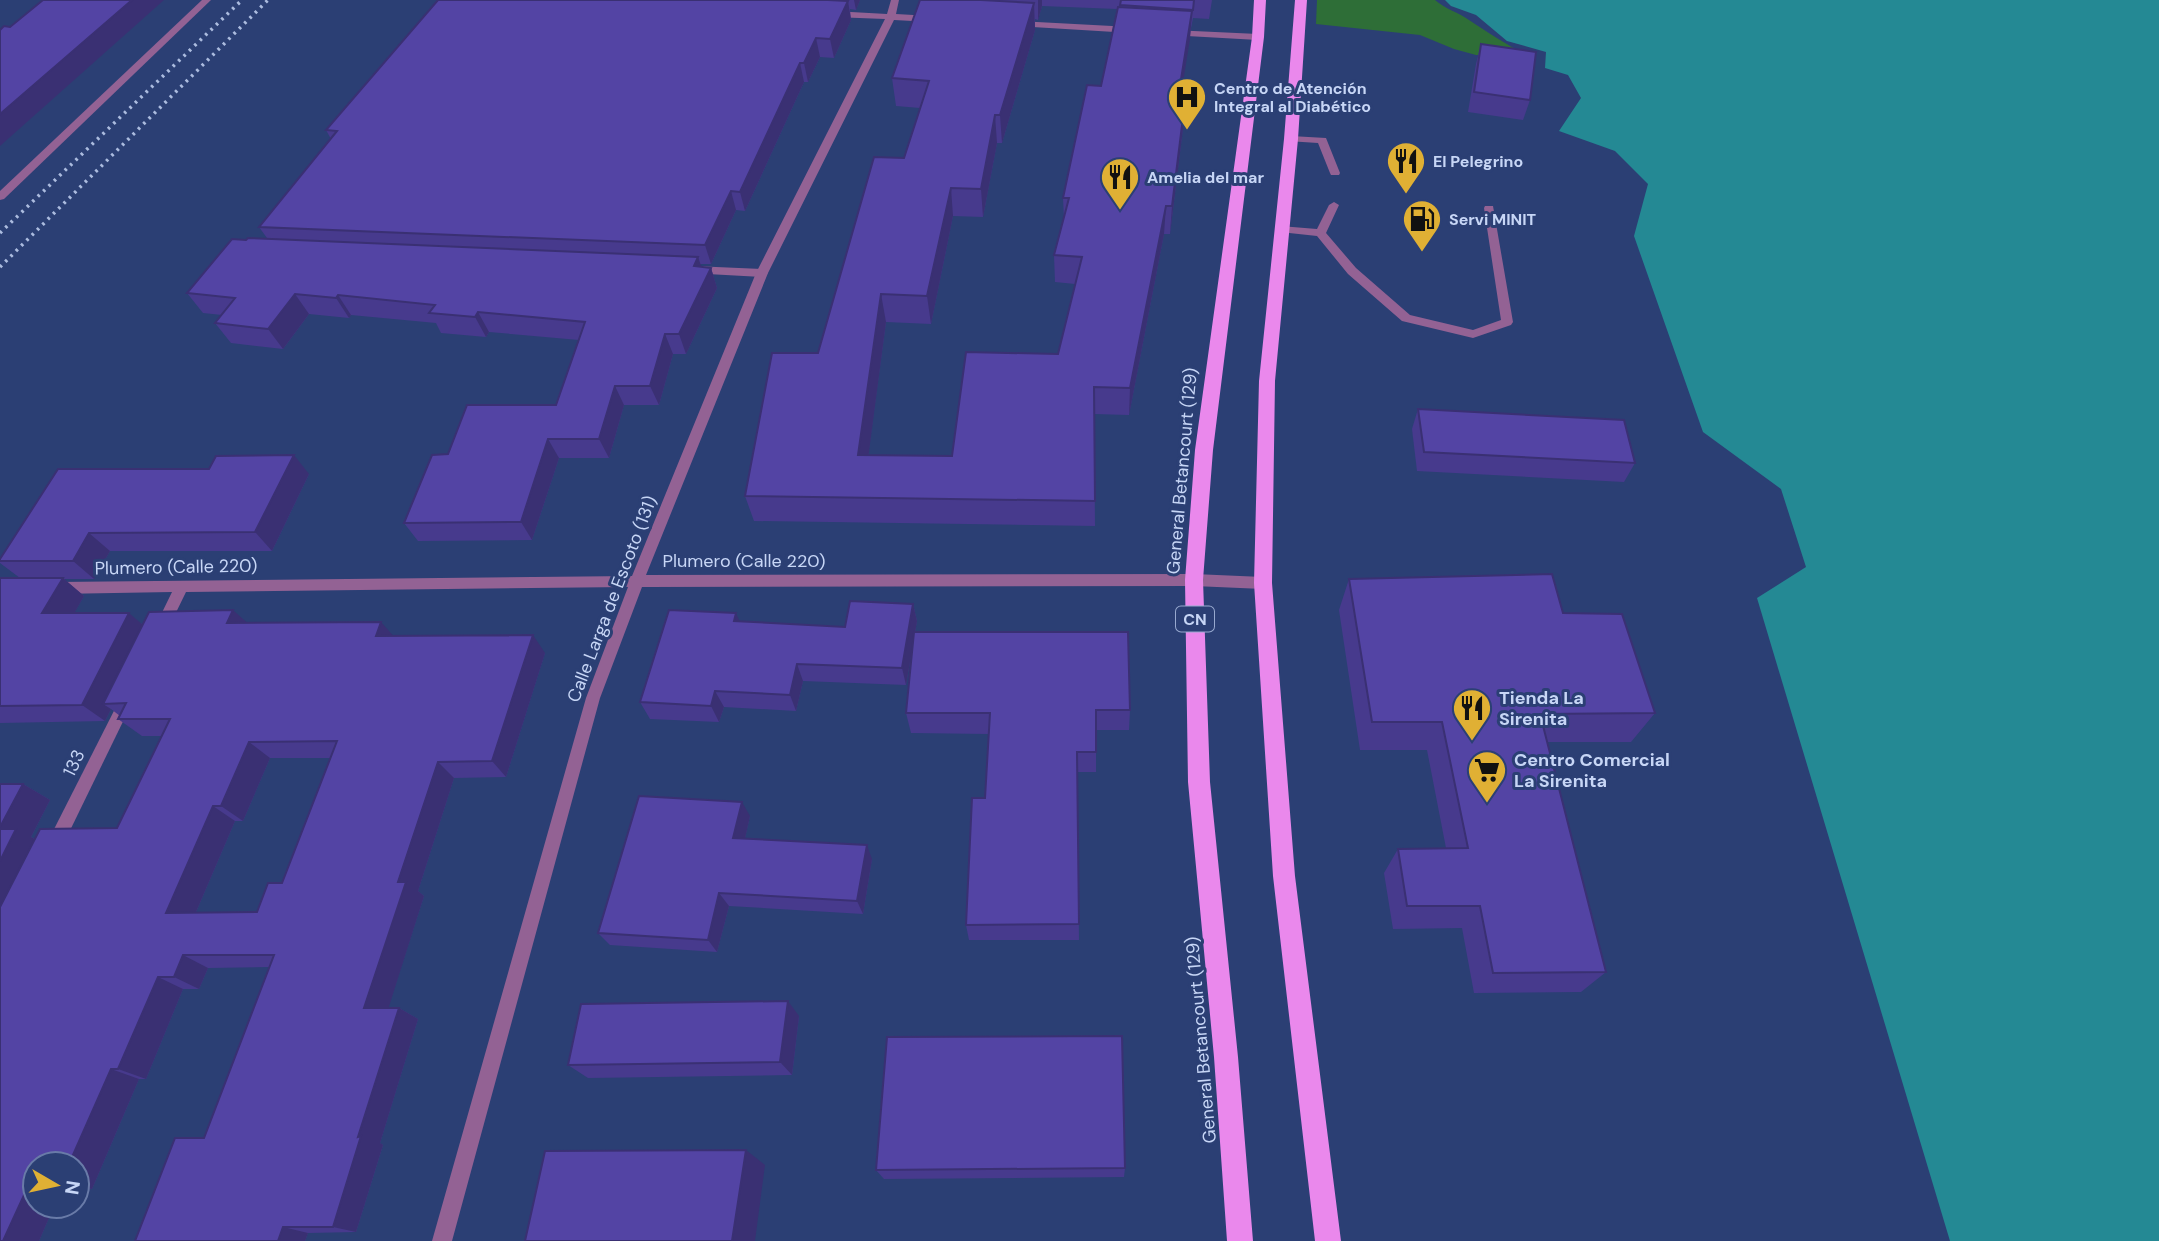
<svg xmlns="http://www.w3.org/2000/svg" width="2159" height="1241" font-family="'DM Sans',sans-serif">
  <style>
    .green { fill: #2e6e37 }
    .water { fill: #248994 }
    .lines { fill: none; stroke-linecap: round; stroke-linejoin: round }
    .service { fill: #936294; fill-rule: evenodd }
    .minor { fill: #936294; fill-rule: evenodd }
    .trunk { fill: #ea88ec; fill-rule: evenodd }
    .rail { stroke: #acbcdf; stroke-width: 3.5; stroke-dasharray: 2.5 5; stroke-linecap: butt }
    .wall { fill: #473a8d; fill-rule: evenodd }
    .shaded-wall { fill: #3a3073 }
    .building { fill: #5344a4; stroke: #3a3073; stroke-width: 2; fill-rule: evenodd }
    .labels { text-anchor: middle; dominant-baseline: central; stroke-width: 6; stroke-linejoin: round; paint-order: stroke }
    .far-poi-label { font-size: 16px; font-weight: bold; fill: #c7d6f6; stroke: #2b3f74; text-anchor: start }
    .shield { fill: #2b3f74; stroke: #98a9cf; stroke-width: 2 }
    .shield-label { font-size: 16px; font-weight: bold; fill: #c7d6f6 }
    .street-label { font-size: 18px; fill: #c7d6f6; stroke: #2b3f74 }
    .poi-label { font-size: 18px; font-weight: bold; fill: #c7d6f6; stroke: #2b3f74; text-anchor: start }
  </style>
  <rect width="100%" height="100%" fill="#2b3f74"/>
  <path class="green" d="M1317,0h118c10,9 23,12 34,20 20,13 37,25 59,35h-52l-22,-6 -34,-14 -104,-11z"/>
  <path class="water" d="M1445,0h714v1241h-209l-193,-643 49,-31 -25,-78 -78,-57 -69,-196 14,-52 -33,-33 -56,-20 22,-33 -13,-23 -23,-7 1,-16 -39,-11 -31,-26 -25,-9z"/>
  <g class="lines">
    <g class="service">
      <path d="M202,0h9l-207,199 -4,1v-9z"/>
      <path d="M1291,136l35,2 14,35 -1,2h-8l-1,-2 -12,-30 -31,-2v-4z"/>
      <path d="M1334,202l5,3 -13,28 30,35 54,47 63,15 28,-10 -17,-112 1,-2h8l20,116 -2,3 -38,13 -71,-17 -54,-47 -31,-38 -37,-4 -5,-3 5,-3 37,3 12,-24z"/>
      <path d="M693,266l69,3 6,4 -6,4 -73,-4v-6z"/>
    </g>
    <g class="minor">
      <path d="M891,0h8l-3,14 35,2 5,3 -5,3 -37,-2 -126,253 -122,302 548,-1 69,3 5,2 2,4 -2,4 -5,2 -69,-3 -552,1 -42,111 -148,543h-20l154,-543 42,-111 -442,5 -20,41h-10l-2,-4 18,-37 -115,2 -5,-2 -2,-4 2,-4 5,-2 575,-6 124,-303 129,-254 -52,-2 -5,-3 5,-3 54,3z"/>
      <path d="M1018,21l113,6 5,3 -5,3 -116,-7v-4z"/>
      <path d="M1172,30l86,4 5,3 -5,3 -89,-5 -2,-2z"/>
      <path d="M126,695l5,2 2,4 -73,150 -6,2 -6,-2 -2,-5 2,-5 73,-144z"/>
    </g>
    <g class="trunk">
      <path d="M1254,0h12l-2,37 -51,413 -10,130 7,202 28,275 15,184h-26l-13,-184 -26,-275 -3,-202 10,-130 57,-413z"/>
      <path d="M1295,0h12l-9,139 -23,242 -3,202 23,293 46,365h-26l-42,-365 -19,-293 5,-202 25,-242z"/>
    </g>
    <g class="rail">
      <path d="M0,233l242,-233"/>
      <path d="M0,267l268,-267"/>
    </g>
  </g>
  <g class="wall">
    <path d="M438,0h422l-4,10 -6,-1 1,11 -17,38 -14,-1 -12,25h-4l-59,129 -9,-1 -25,54h-11l1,3 10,1 6,20 -31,66h-13l-14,51h-35l-15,53h-50l-27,82 -114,1 -14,-18 44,-69 108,-49 23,-65 -90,-8 -3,5 -45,-4 -5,-10 -85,-8 -2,3 -40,-4 -26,35 -52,-6 -16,-20 7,-8 -19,-2 -16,-20 59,-53 21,-2 -8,-11 72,-88 -5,-9z"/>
    <path d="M920,0h292l-3,19 -16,-1 -2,10 -10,64 5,1 -2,27 -14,114h-6l-35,181 -35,-1 1,112 -341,-5 -9,-25 73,-143 86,-195 16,-50 -24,-2 -4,-28zM1042,6l75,3 -16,77 -38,112 1,20 -10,37 1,27 20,2 -17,70 -106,102h-84l18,-134 45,2 22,-108 30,1 14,-74h5l33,-113v-11l3,1z"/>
    <path d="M1481,44l49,56 -7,20 -55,-8 8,-48z"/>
    <path d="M1418,409l217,54 -11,19 -207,-11 -5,-42z"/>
    <path d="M58,469l251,5 -37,77h-162l-16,28h-30l20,17 -10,17 69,11 104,-1 147,13 151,17 -39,124 -52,1 -36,113 6,5 -36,112h11l19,11 -38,124 3,2 -27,87 -48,1 -3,8h-170l69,-103 65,-171 -61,1 -9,21h-16l-37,90h-7l-47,110h-15v-25h-42v42h19l-15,35h-39l23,-457 27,16 -19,37 4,2 82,-11 45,-92h-20l-24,-17 2,-3 -9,-7 -6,12 -105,2v-145h20l-20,-15v-4zM270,758h61l-49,125 -25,29h-61l39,-91h8z"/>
    <path d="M1349,579l214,34 92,100 -24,29h-84l59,230 -25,20 -107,1 -12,-65 -69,1 -9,-56 14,-24 48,-1 -19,-98h-67l-21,-140z"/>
    <path d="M913,604l4,17 -2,11 215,78 -1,20h-33v42h-19l2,168h-110l-3,-15 19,-127 4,-64 -78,-1 -5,-20 6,-63 -6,35 -103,-4 -7,30 -72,-4 -5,15 -69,-3 -10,-17 100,-81 105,6z"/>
    <path d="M750,816l-5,22 127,21 -9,55 -134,-8 -12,46 -107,-7 -12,-12z"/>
    <path d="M799,1016l-7,59 -204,3 -20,-13z"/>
    <path d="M1125,1168l-1,9 -240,2 -8,-9z"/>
  </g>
  <g class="shaded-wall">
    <path d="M132,0h32l-164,146v-32z"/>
    <path d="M854,0h6l-4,10z"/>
    <path d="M1038,0h4v6l-4,14z"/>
    <path d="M848,1l3,19 -17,38 -4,-19z"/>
    <path d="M1034,3l1,27 -33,113 -2,-28z"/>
    <path d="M1192,11l-2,28 -13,81 2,-28z"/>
    <path d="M816,38l4,19 -12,25 -4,-19z"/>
    <path d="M800,63l4,19 -59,129 -5,-19z"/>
    <path d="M1186,93l-2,27 -14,114 2,-28z"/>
    <path d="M995,115l2,28 -14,74 -2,-28z"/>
    <path d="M951,188l2,28 -22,108 -4,-28z"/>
    <path d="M731,191l5,19 -25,54 -6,-19z"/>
    <path d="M1166,206l-2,28 -35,181 1,-27z"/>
    <path d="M698,257l7,20 -11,-11z"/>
    <path d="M711,268l6,20 -31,66 -7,-20z"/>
    <path d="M295,294l14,20 -26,35 -15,-20z"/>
    <path d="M881,294l5,28 -21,160 -7,-27z"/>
    <path d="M338,295l13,20 -2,3 -13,-20z"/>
    <path d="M478,312l11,20 -3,5 -11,-20z"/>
    <path d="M665,334l8,20 -14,51 -9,-19z"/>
    <path d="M615,386l9,19 -15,53 -10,-19z"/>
    <path d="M548,439l11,19 -27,82 -11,-18z"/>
    <path d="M294,455l15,19 -37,77 -17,-19z"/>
    <path d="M89,533l21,18 -16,28 -21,-18z"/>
    <path d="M63,578l21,18 -20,35 -22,-18z"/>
    <path d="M913,604l4,17 -11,64 -4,-17z"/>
    <path d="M233,610l20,18 -26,-5z"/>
    <path d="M129,613l21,18 -47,73 8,5 -6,12 -23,-16z"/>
    <path d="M736,613l8,18 -10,-10z"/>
    <path d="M381,622l16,18 -21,-4z"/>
    <path d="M533,635l12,18 -39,124 -14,-16z"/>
    <path d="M797,664l6,17 -7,30 -6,-16z"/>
    <path d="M715,691l9,16 -5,15 -8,-16z"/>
    <path d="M249,742l21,16 -27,63 -22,-15z"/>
    <path d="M438,762l16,16 -36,113 6,5 -39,123 -21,-11 34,-126z"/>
    <path d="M23,784l27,16 -19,37 13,7 -44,88v-105z"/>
    <path d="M742,802l8,14 -8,36 -9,-14z"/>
    <path d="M213,806l22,15 -45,105 -24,-13z"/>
    <path d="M867,845l5,14 -9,55 -6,-13z"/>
    <path d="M719,893l10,13 -12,46 -9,-12z"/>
    <path d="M183,955l25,13 -9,21 -25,-12z"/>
    <path d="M158,977l25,12 -37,90 -28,-10z"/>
    <path d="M788,1001l11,15 -7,59 -12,-13z"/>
    <path d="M399,1008l19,11 -38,124 3,2 -27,87 -23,-5 25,-90z"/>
    <path d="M111,1069l28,10 -47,110 -15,-3v-22h-8z"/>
    <path d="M746,1150l19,15 -10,76h-23z"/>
    <path d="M30,1182l5,1v23h19l-15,35h-36z"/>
    <path d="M283,1227l25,6 -3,8h-27z"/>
  </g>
  <g class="building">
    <path d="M43,0h89l-132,114v-84l4,-4 6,1z"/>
    <path d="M438,0h390l20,1 -18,38 -14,-1 -12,25h-4l-60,129 -9,-1 -26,54 -446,-18 78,-96 -11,-1z"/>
    <path d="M920,0h61l53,3 -34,112h-5l-14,74 -30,-1 -24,108 -46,-2 -23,161 94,1 14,-104 92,2 24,-97 -28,-2 15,-57h-6l24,-113 14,1 17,-79 74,4 -13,81 7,1 -14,113h-6l-36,182 -36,-1 1,114 -350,-5 27,-143h46l56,-196 30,1 25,-77 -37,-3z"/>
    <path d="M1121,0h73l-1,10 -73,-5z"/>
    <path d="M1481,44l55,8 -6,48 -56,-8z"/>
    <path d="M248,238l450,19 -4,9 17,2 -32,66h-14l-15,52h-35l-16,53h-51l-27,83 -117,1 28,-68 16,-1 19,-49h89l29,-83 -107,-10 -3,5 -46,-4 6,-8 -97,-10 -2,3 -41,-4 -27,35 -53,-6 20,-25 -48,-5 45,-54 14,1z"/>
    <path d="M1418,409l206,11 11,43 -211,-11z"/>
    <path d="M294,455l-39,77 -166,1 -16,28h-73v-2l58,-90h151l7,-13z"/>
    <path d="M1552,574l11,39 59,1 33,99 -115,1 66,258 -113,1 -13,-67h-73l-9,-57 70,-1 -26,-126h-70l-23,-143z"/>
    <path d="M0,578h63l-21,35h87l-47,92 -82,1z"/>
    <path d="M850,601l63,3 -11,64 -105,-4 -7,31 -75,-4 -4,15 -71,-4 29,-92 67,3 -2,8 111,6z"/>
    <path d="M233,610l-6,13 154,-1 -5,14 157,-1 -41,126 -54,1 -40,120h8l-42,126h35l-41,129 3,-1 -28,91h-50l-5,14h-143l40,-103h29l70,-183h-91l-9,22h-16l-40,92h-7l-42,95h-34v18h-5l-27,59h-3v-334l40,-78 77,-1 53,-109h-52l8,-16 -23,1 46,-92zM337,741l-55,142h-14l-11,29 -91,1 47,-107h8l28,-64z"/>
    <path d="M914,632h214l2,78h-34v42h-19l2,172 -113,1 6,-127h13l5,-85h-84z"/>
    <path d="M0,784h23l-23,43z"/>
    <path d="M639,796l103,6 -9,36 134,7 -10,56 -138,-8 -11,47 -110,-7z"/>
    <path d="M0,829h16l-16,32z"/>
    <path d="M788,1001l-8,61 -212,3 13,-61z"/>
    <path d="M1122,1036l3,132 -249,2 11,-133z"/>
    <path d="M746,1150l-14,91h-207l20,-90z"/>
  </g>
  <defs>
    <g id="hospital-pin" transform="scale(2.0125)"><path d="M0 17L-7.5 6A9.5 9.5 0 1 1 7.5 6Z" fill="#e0b034" stroke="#2b3f74"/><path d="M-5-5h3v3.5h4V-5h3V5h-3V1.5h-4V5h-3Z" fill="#111"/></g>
    <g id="restaurant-pin" transform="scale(2.0125)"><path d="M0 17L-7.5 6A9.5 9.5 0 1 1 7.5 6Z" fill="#e0b034" stroke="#2b3f74"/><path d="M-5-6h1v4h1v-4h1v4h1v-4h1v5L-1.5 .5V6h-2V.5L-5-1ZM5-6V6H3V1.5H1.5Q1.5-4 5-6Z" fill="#111"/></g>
    <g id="fuel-pin" transform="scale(2.0125)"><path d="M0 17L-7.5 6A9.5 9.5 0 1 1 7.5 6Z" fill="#e0b034" stroke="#2b3f74"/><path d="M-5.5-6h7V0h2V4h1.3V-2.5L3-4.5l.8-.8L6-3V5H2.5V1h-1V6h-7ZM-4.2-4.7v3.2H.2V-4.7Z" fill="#111"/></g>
    <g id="supermarket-pin" transform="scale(2.0125)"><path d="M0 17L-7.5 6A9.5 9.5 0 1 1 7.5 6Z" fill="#e0b034" stroke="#2b3f74"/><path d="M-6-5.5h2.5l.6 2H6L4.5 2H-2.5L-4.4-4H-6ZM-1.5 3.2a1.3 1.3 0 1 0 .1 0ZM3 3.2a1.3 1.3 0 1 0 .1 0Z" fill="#111"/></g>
  </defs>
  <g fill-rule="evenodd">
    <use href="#hospital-pin" x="1187" y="97"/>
    <use href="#restaurant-pin" x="1406" y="161"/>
    <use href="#restaurant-pin" x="1120" y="177"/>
    <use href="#fuel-pin" x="1422" y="219"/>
    <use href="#restaurant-pin" x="1472" y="708"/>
    <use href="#supermarket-pin" x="1487" y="770"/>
  </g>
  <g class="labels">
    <g class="far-poi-label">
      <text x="1214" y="88">Centro de Atención<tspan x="1214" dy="18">Integral al Diabético</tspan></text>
      <text x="1433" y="161">El Pelegrino</text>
      <text x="1147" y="177">Amelia del mar</text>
      <text x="1449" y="219">Servi MINIT</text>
    </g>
    <rect class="shield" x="1176" y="606.5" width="38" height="25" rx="5"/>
    <g class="shield-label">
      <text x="1195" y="619">CN</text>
    </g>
    <g class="street-label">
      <text transform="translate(1182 471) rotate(-85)">General Betancourt (129)</text>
      <text x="744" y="561">Plumero (Calle 220)</text>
      <text transform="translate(176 567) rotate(-1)">Plumero (Calle 220)</text>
      <text transform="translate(612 599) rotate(-69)">Calle Larga de Escoto (131)</text>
      <text transform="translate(74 763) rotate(-64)">133</text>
      <text transform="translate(1201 1040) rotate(-95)">General Betancourt (129)</text>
    </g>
    <g class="poi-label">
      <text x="1499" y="698">Tienda La<tspan x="1499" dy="21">Sirenita</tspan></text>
      <text x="1514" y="760">Centro Comercial<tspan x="1514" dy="21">La Sirenita</tspan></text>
    </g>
  </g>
  <g transform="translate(56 1185) rotate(99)"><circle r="33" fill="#2b3f74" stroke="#697ba8" stroke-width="2"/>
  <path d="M0-5L12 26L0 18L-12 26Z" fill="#e0b034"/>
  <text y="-10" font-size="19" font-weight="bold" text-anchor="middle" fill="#c7d6f6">N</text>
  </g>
</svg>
